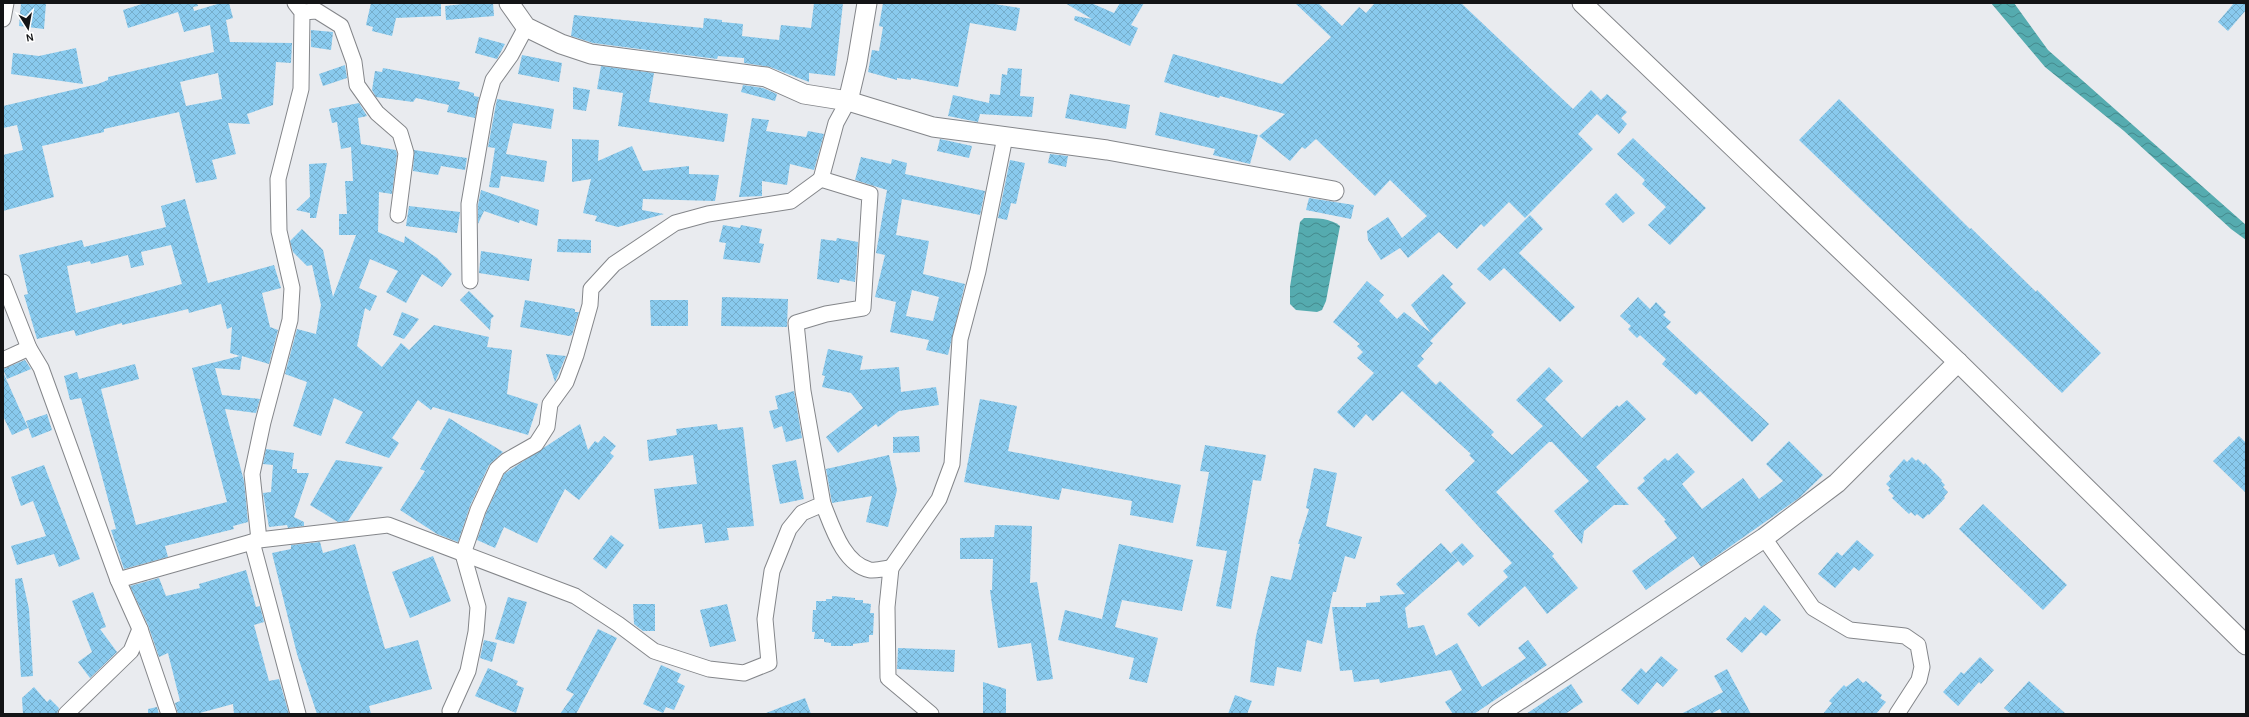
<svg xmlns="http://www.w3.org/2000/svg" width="2249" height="717" font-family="Karla,sans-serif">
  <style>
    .water { fill: url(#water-waves) }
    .building { fill: url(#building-cross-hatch); fill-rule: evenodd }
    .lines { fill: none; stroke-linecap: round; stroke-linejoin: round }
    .minor-casing { stroke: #84868a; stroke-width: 17 }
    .tertiary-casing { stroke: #84868a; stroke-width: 21 }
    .minor { stroke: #fff; stroke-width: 15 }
    .tertiary { stroke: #fff; stroke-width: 19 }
  </style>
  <defs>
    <pattern id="water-waves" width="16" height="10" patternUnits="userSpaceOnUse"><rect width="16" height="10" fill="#55abaf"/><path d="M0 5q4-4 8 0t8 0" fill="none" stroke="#458a8d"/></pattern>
    <pattern id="building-cross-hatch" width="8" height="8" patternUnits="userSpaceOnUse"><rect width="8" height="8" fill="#89caee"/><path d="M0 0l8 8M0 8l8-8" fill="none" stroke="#75adcb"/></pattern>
  </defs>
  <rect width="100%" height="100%" fill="#e9ebef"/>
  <g class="water">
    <path d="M1991,3h23l34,47 198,175v15l-15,-11 -107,-98 -79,-64z"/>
    <path d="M1304,218c13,0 26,0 36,8l-14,75 -4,9 -5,2 -21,-2 -6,-6v-17l10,-65z"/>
  </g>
  <g class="building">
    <path d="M21,3h25l-2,26 -25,-3z"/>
    <path d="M145,3h52l1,3 -5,1 1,4 27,-8h8l4,15 -7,2 4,22 62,1 -1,20 -15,-1 -3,43 -26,9 3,10 -22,-1 8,31 -24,6 5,19 -21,4 -17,-71 -75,17v3l-62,14 12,51 -51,14v-56l20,-5 -6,-25 -14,3v-22l95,-22 10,-4v-3l106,-25 -4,-27 -26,7 -6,-20 -50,16 -5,-18zM218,73l4,26 -36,7 -6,-24z"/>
    <path d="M371,3h70v13l-45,2 -4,18 -20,-5 1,-4 -7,-2z"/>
    <path d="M472,3h21l1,13 -48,4 -1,-14z"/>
    <path d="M814,3h29l-8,73 -26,-3v9l-39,-15 -26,-4v-5l-26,-2 -1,3 -124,-16 -22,-7 3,-21 129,13 1,-10 18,2v2l21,2 -1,12 37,4 2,-15 30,3z"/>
    <path d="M883,3h105l32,5 -4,23 -46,-8 -12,64 -47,-9v2l-14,-2v2l-29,-8 4,-22 7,1 4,-24 -4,-1z"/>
    <path d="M1065,3h26l23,10 6,-10h24l-13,22 7,3 -8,18 -56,-26 1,-4 17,3z"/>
    <path d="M1295,3h23l24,23 17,-19 7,6 9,-10h86l112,106 18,-19 10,10 6,-6 20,18 -6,6 6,6 -8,10 -22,-20 -19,20 15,15 -68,69 -16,-16 -25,25 -3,-3 -24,25 -18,-17 -31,26 -8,-10 -19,12 -13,-20 -1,-9 21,-14 14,21 25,-22 -37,-36 -15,16 -59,-57 -11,10 -3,-2 -12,14 -31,-25 26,-22 -65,-18 -1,2 -55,-16 9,-28 109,30 49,-47z"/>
    <path d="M2234,3h12v7l-18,21 -10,-9z"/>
    <path d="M311,30l22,2 -2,18 -20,-3z"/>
    <path d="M479,37l26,7 -8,15 -22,-6z"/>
    <path d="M76,48l7,36 -72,-10 2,-21 26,3z"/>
    <path d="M522,55l40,8 -3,19 -41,-8z"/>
    <path d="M345,65l2,13 -24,8 -4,-12z"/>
    <path d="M601,66l53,7 -5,29 79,12 -4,28 -106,-16 5,-33 -26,-4z"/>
    <path d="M383,68l77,14 -2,7 16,4v3l5,1 -4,21 -28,-6 2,-7 -33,-7 -3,4 -37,-5 -4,-7 3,-19 7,1z"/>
    <path d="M1008,68l14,1 -2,27 14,1 -2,20 -52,-3 -2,8 -30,-6 5,-21 36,8 1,-9 10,1 2,-21 5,1z"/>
    <path d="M743,85l20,3 14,6 -2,7 -34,-9z"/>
    <path d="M573,87l17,3 -4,21 -13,-2z"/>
    <path d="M1070,94l60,11 -4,24 -61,-11z"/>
    <path d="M497,99l57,10 -3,20 -38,-6 -7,31 41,7 -3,21 -43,-6 -2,12 -10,-1 6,-39 -7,-1z"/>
    <path d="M1839,99l131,130 1,-1 65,64 1,-2 64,63 -39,40 -263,-253z"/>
    <path d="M359,103l8,13 -9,2 3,26 35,6 1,4 -5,40 -13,-2 -1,40 26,11 1,-7 32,22 15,16 -10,13 -20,-13 -16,29 -20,-11 12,-21 -28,-12 -11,29 18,8 -7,15 -5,-3 -8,38 25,21 19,-24 8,7 25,-25 55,12 -2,10 25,3 -5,44 31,10 -10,31 -95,-28 -2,3 -13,-10 -26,38 7,5 -10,15 -44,-15 18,-31 -29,-14 -13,38 -28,-10 14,-44 -22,-8 12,-45 19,5 5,-29 -9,-40 -5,1 -14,-14 -3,-11 12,-12 21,21 10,47 23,-62h-17v-21h8l-2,-33h8l-2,-34 -10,2 -4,-27 -5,1 -3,-14z"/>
    <path d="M1160,112l98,23 -8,29 -37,-9 2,-6 -60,-14z"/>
    <path d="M752,118l17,2 -3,11 40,6 2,-6 16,3 -10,36 -24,-6 -3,21 -25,-4v15l-23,1z"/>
    <path d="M1633,138l73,70 -36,37 -22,-20 18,-18 -24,-23 3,-4 -28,-26z"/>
    <path d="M572,139l27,1 -1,21 34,-15 11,25 46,-5v8l30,1 -4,26 -72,-2 -1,11 22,4 -46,13 -23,-6 2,-5 -14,-3 8,-34 -19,3z"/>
    <path d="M940,139l32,7 -3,12 -32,-7z"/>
    <path d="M414,150l53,8 -2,12 -24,-4 -3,9 -25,-4z"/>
    <path d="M1050,154l18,2 -2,11 -18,-4z"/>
    <path d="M861,157l30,7 1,-5 15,4 -2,11 80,17 -5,24 -78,-16 -6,36 33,6 -6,33 42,10 -17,71 -22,-5 3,-10 -39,-8 6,-30 -21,-5 10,-42 -9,-2 11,-63 -32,-10zM912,290l27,7 -6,24 -27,-5z"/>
    <path d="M1010,160l15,3 -9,41 -5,-1 -4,17 -9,-2z"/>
    <path d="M327,163l-11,55h-6v-5l-14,-3 14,-13 -1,-33z"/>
    <path d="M481,190l58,20 -2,16 -17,-6 -1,3 -35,-12 -6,13v-19z"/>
    <path d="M1616,193l19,20 -12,10 -18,-19z"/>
    <path d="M1309,198l45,7 -3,14 -45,-9z"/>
    <path d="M185,199l23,84 66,-18 7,23 -19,5 8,34 8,3 -9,34 -27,-8 -2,14 -25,-2 7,27 38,4 -4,14 -31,-4 19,72 4,41 -15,4 1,3 -69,17 3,11 -44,12 -13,-39 5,-1 -35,-131 -11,2 -6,-24 13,-4 2,7 56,-15 4,15 -38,10 35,136 91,-23 -35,-134 48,-12 -10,-3 2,-26 -5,2 -6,-25 -32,9 -1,-4 -66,16v-2l-46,13 -2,-6 -37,9 -13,-44 4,-1 -9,-39 63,-15 2,7 82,-20 -5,-21zM171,245l11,39 -106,29 -9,-47 23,-5 1,3 37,-9 3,13 13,-3 -3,-13z"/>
    <path d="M409,206l51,6 -3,21 -51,-7z"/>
    <path d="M1530,215l13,14 -24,24 56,54 -15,15 -56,-54 -14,13 -13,-12z"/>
    <path d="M723,225l17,3 1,-3 21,4 -3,14 5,1 -4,19 -37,-4 3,-16 -7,-1z"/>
    <path d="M837,238l21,4 -3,40 -15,-3 -1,4 -22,-4 4,-40 15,2z"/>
    <path d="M558,239l33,1v13l-34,-1z"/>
    <path d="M481,251l51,8 -3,22 -50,-8z"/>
    <path d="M1443,274l10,10 -3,3 16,16 -36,38 3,2 -12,13 3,3 -7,7 19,19 4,-4 54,51 -3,3 21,20 31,-29 -27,-26 33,-33 14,14 -18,18 37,39 35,-33 2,2 8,-7 19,19 -50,48 33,38h-15l-30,26 -2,13 -28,-33 35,-30 -37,-39h-3l-53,50 58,62 -2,2 26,32 -31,26 -22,-28 -46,41 -12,-13 41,-37 -5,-6 9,-8 -67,-73 30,-29 -6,-6 2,-1 -69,-63 -29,30 -7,-7 -12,14 -17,-16 37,-39 -17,-15 6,-6 -6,-6 3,-2 -27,-22 34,-41 17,14 -5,6 18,18 7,-7 27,21 -20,-28z"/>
    <path d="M469,291l25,25 -3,3 -1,11 -30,-30z"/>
    <path d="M722,297l66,2 -1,28 -66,-1z"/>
    <path d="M1638,297l12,12 6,-7 10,10 -3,3 8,7 -5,5 103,97 -17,18 -52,-51 -4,4 -34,-31 4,-5 -26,-24 -3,3 -9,-9 3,-3 -11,-10z"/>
    <path d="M525,300l50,9v3h4l-7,23 -3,1 -49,-9z"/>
    <path d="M650,300h38v26h-37z"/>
    <path d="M402,312l17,7 -15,20 -11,-4z"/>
    <path d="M828,349l35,7 -3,14 39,-3 2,25 35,-5 3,18 -40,6 -21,16 -2,-3 -38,29 -12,-16 37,-29 -12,-15 -29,-6 3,-11 -3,-1z"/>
    <path d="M546,354l20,2 -11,26z"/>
    <path d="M25,360l6,9 -24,10 -4,-10z"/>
    <path d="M3,372l25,56 -16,7 -9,-19z"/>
    <path d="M794,391l8,47 -16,4 -4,-16 -8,3 -5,-18 9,-2 -3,-13z"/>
    <path d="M980,399l37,7 -9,45 173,34 -8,38 -43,-8 2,-14 -70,-13 -3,12 -95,-18z"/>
    <path d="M47,414l5,16 -20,8 -6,-17z"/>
    <path d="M449,418l54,34 -14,13 -19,41 -12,36 -21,-8 -37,-24 25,-39 -5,-2z"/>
    <path d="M580,424l8,26 7,-9 3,2 6,-7 12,10 -6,7 4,3 -35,44 -14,-11 -28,54 -33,-16 -9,21 -18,-8 9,-27 18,-39z"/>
    <path d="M717,424l1,6 25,-3 11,99 -27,2 2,12 -24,3 -3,-19 -43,5 -5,-40 43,-5 -4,-29 -44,6 -2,-21 30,-5 -1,-6z"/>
    <path d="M919,436l1,16 -27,1v-16z"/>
    <path d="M2239,436l7,7v50l-33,-32z"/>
    <path d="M1789,441l34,34 -24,23 -98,69 -8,-11 -47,34 -14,-19 45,-33 -13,-17 2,-1 -29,-32 8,-7 -2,-3 22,-20 3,3 9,-8 18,19 -13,12 20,25 41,-31 16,21 24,-18 -17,-17z"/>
    <path d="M1205,445l61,10 -5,26 -8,-1 -22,129 -15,-3 11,-55 -31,-5 13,-74 -9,-1z"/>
    <path d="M266,449l28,4 -2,16h5v4h12l-15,44 10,5v4l-16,2 -1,-3 -18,2 -6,-34 8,-1 2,-27 -10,-1z"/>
    <path d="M889,455l8,35 -9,37 -22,-5 6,-26 -40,7 -6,-34z"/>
    <path d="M1912,457l4,4 2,-2 6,6 1,-2 17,17 -1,1 4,4 -2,2 5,5 -4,5 1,1 -16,17 -1,-1 -5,5 -6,-5 -2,2 -4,-4 -2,2 -17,-16 2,-2 -6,-6 2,-2 -4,-4 5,-5 -2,-3 15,-17 3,3z"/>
    <path d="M336,460l47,7 -35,54 -10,1 -28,-17z"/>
    <path d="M796,460l8,39 -24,5 -8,-39z"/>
    <path d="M44,465l36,94 -21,8 -5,-13 -37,11 -6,-19 35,-10 -13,-35 -12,5 -10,-29z"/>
    <path d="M1314,468l23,5 -11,53 36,11 -7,22 -10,-3 -9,36h-3l-11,52 -15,-4 -6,32 -24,-5 -3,19 -24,-4 6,-46 15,-60 20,4 9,-36h-2l11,-35 -3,-1z"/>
    <path d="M1983,504l84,81 -24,25 -84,-81z"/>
    <path d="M995,525l37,1 -2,57 7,-1 16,97 -16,2 -6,-38 -33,5 -8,-58h2l1,-31h-33v-21l34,-1z"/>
    <path d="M611,535l13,10 -18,24 -13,-10z"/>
    <path d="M1857,540l17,15 -15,16 -5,-4 -19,21 -17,-14 19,-22 5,4z"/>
    <path d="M320,542l3,11 32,-9 30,105 33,-9 14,49 -63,17 2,8h-54l-20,-60 -25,-101 19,-4v-4z"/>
    <path d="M1441,543l17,18 -53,47 3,20 16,-3 12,31 21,-13 25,44 44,-29 -8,-10 10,-8 19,25 -73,49h-21l-8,-12 17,-12 -11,-20 -71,13 -1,-4 -25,3 -2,-12 -12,1 -8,-64h34v-4l14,-1v-6l25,-2 -9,-10z"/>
    <path d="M1462,543l12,13 -11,10 -12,-13z"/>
    <path d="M1119,544l74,16 -11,51 -60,-11 -7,27 43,11 -11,45 -18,-4 5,-21 -76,-18 7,-30 37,9z"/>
    <path d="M433,556l18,45 -41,17 -18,-46z"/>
    <path d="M246,570l10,37 4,-1 4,16 -10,3 15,56 10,-2 10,35h-55l-1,-10 -37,10h-18l-3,-11 5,-2 -12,-48 -9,4 -11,-32 -18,-39 29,-8 7,18 34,-8 -1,-4z"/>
    <path d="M22,578l7,31 4,67 -12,1 -6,-98z"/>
    <path d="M93,592l13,35 -6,2 17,23 -27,26 -12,-16 14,-10 -20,-51z"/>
    <path d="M832,596l23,2v2h8v3l8,1 -1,9h4l-1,22h-4v7l-16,2v2h-22v-3l-7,-1v-3h-10l1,-7h-3l1,-22h3v-9h10v-2h6z"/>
    <path d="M508,597l19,5 -13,42 -19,-5z"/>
    <path d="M633,604h22v27h-12l-9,-7z"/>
    <path d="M727,604l9,37 -26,6 -10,-37z"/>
    <path d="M1764,605l17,15 -15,16 -5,-4 -19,21 -16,-14 19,-22 5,4z"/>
    <path d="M598,629l19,9 -41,76h-16l14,-20 -8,-4z"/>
    <path d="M484,640l13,3 -5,19 -12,-4z"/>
    <path d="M898,648l57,2 -1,22 -57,-3z"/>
    <path d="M1661,656l17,14 -15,17 -6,-5 -19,23 -17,-15 20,-22 5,5z"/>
    <path d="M1980,657l14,13 -13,14 -2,-2 -21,24 -15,-14 18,-20 3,2z"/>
    <path d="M661,665l20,9 -4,8 8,4 -11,24 -8,-3 -3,6 -20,-9z"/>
    <path d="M488,668l30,13 -2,4 8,3 -8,25 -41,-17z"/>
    <path d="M1727,669l24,45h-29l-2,-5 -9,5h-30l42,-22 -9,-16z"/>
    <path d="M1858,678l5,5 3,-2 16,14 -2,3 6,4 -10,12h-53l9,-11 -3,-2 15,-16 2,2z"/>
    <path d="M2029,681l37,33h-55l-7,-6z"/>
    <path d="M983,682l23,7v25h-23z"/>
    <path d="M1571,684l12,18 -18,12h-39z"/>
    <path d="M34,687l13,15 3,-3 9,9 -2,6h-34l-1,-16z"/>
    <path d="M1235,695l17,6 -5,13h-19z"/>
    <path d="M805,698l6,16h-44l-1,-1z"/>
    <path d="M157,707l2,7h-11v-5z"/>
  </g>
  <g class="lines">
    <g class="minor-casing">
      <g id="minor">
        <path d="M295,3l7,9 -1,77 -23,90 1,52 13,57 -2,32 -27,102 -11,52 7,66 -7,2 46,172"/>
        <path d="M302,12l15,-1 24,15 13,36 3,23 20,28 23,20 6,20 -8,62"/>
        <path d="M3,19l3,-16"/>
        <path d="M470,281l-1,-77 17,-99 7,-25 18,-25 15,-28"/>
        <path d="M3,282l26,66 12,20 77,212 22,49 29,85"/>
        <path d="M3,360l26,-12"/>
        <path d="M823,504c9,22 20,60 47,66 5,1 15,-2 21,-2l-4,39 1,71 43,36"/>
        <path d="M1764,538l49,70 37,22 55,6 13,9 4,22 -3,13 -22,34"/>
        <path d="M259,540l129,-15 187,71 43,28 36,27 55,18 35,4 25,-10 -4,-44 7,-48 17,-42 13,-16 21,-9 -20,-113 -7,-68 30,-9 37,-6 7,-114 -49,-15 15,-56 12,-22"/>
        <path d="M891,568l48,-69 13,-35 8,-125 18,-68 27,-134"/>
        <path d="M118,580l134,-38"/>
        <path d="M450,711l18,-40 8,-39 2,-25 -15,-53 15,-44 19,-41 9,-8 30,-17 11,-17 3,-23 16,-22 10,-27 14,-50 1,-16 23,-25 61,-41 33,-9 83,-13 30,-22"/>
        <path d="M66,714l65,-63 9,-22"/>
      </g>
    </g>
    <g class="tertiary-casing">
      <g id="tertiary">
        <path d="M509,3l17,24 35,17 30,10 175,23 38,17 44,7 85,26 174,23 227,41"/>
        <path d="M1582,3l376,359 288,283"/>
        <path d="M848,101l9,-38 10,-60"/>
        <path d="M1498,714l266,-176 73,-55 121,-121"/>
      </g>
    </g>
    <use href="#minor" class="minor"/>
    <use href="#tertiary" class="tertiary"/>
  </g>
  <rect width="2249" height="717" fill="none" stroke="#131416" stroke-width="8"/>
  <g transform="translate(28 28) rotate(169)" stroke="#ffffff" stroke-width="3" paint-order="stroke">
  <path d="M0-3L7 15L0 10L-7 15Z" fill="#131416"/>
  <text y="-6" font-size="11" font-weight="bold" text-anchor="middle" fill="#131416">N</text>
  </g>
</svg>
